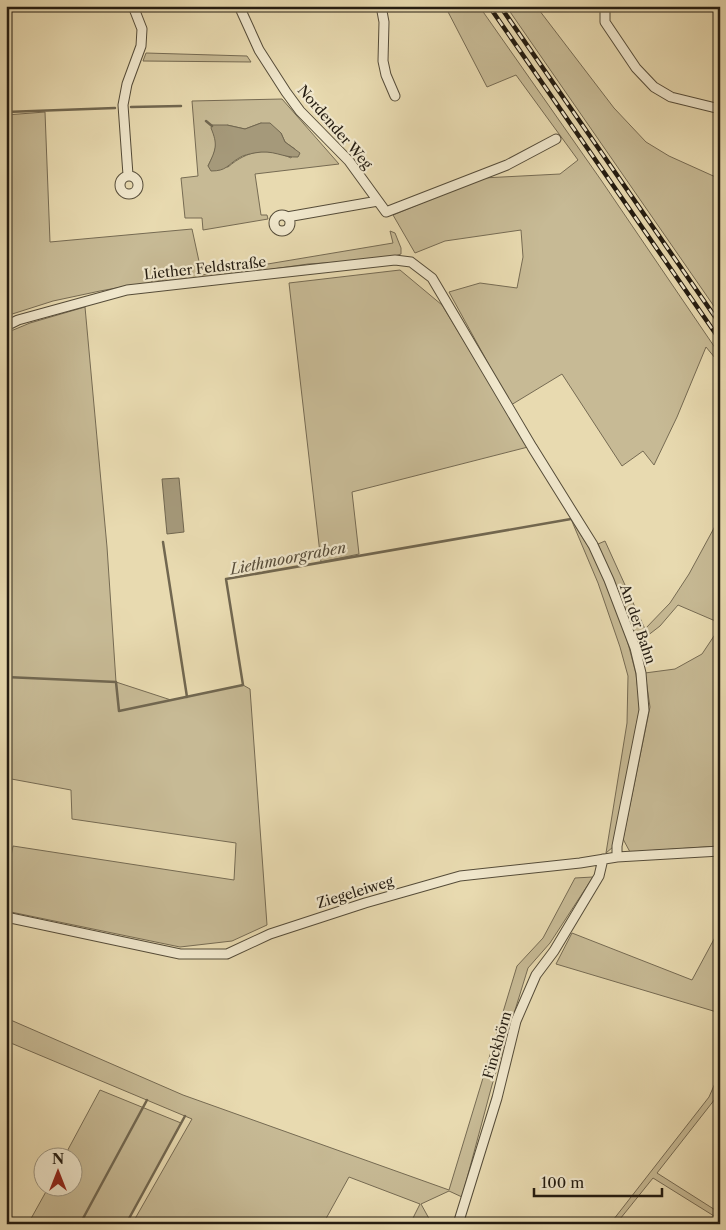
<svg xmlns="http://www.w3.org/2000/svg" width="726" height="1230" viewBox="0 0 726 1230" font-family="'Libre Caslon Text',serif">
<rect width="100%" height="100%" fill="#e8dab0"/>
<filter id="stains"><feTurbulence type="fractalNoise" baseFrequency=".004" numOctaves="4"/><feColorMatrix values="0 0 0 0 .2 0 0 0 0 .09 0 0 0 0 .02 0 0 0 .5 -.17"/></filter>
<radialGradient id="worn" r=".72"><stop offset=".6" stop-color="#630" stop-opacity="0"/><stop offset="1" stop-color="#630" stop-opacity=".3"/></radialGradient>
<path fill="#c7ba95" stroke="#766b53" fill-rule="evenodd" d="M 445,6 L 479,6 L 601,180 L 720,355 L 720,364 L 706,347 L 677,417 L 654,465 L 643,451 L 622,466 L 562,374 L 511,405 L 449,292 L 480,283 L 517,288 L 523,257 L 521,230 L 445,241 L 415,253 L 393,215 L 483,178 L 560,174 L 578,160 L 516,75 L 487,87 Z
M 506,6 L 536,6 L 614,108 L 646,142 L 669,156 L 720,179 L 720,315 Z
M 146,53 L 247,56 L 251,62 L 143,61 Z
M 282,99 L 339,164 L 255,174 L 261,215 L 267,215 L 268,219 L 203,230 L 202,218 L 185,218 L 181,178 L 198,176 L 192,101 ZM 261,123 L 281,133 L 285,142 L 295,149 L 291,158 C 267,147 248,150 228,167 L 208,166 L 214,154 L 217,141 L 227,125 L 245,129 Z
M 45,112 L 50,242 L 192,229 L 202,275 L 393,243 L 390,231 L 395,233 L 401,248 L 401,254 L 385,259 L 308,264 L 202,279 L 163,283 L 163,280 L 152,280 L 152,285 L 127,286 L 100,291 L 53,301 L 6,316 L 6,115 Z
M 400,270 L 442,305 L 528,447 L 352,492 L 359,554 L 321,562 L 289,283 Z
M 85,307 L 107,547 L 116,682 L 171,700 L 243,685 L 250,689 L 267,925 L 232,941 L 180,947 L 6,911 L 6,884 L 13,846 L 234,880 L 236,843 L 72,819 L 71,790 L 6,778 L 6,333 L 30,323 Z
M 720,517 L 720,623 L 678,605 L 660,626 L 638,643 L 598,544 L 605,541 L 645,629 L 670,603 L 689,574 Z
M 571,519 L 609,580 L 629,647 L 636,674 L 640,707 L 613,847 L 606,853 L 627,723 L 628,676 L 620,647 L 598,583 Z
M 720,627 L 720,846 L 630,852 L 623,839 L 650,707 L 645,673 L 675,669 L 702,654 Z
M 593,877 L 550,943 L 528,968 L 492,1085 L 462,1197 L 449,1191 L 421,1204 L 432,1224 L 410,1224 L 420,1204 L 349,1177 L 323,1224 L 132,1224 L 192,1119 L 6,1041 L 6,1018 L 183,1095 L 449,1190 L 517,966 L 543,938 L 575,878 Z
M 720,928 L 720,1013 L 556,964 L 572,933 L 692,980 Z
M 720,1072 L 720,1089 L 715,1099 L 657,1173 L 720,1213 L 720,1222 L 714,1216 L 653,1178 L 616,1224 L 610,1224 L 709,1097 Z
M 100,1090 L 181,1123 L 126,1224 L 28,1224 L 48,1188 L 72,1188 L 72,1158 L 64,1157 Z"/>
<path fill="#a5997a" stroke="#716750" d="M 261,123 L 270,123 L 281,133 L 285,142 L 300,153 L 298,157 C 282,158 274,149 254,153 C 250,154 243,155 239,158 C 227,165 227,171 211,171 L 208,166 C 216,149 218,145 211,128 L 212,125 L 227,125 L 245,129 Z
M 179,478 L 184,532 L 167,534 L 162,479 Z"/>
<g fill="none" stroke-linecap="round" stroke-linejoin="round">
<path stroke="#716750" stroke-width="2.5" d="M 131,107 L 181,106
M 6,112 L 115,108
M 206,121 L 212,126
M 163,542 L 187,697
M 6,677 L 116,682 L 119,711 L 243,685 L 226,579 L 571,519
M 80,1224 L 147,1100
M 126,1224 L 185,1116"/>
<g stroke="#554c39" stroke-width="11">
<path id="minor" d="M 239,6 L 259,50 L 286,92 L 300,111 L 349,161 L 386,212 L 507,165 L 556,139
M 381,6 L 384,22 L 383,61 L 386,75 L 395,96
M 605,6 L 605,22 L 636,68 L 654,87 L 671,97 L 720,109
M 128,175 L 123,105 L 127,84 L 141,46 L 142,29 L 133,6
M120 185a9 9 0 1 1 18 0a9 9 0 1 1-18 0Z
M274 223a8 8 0 1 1 16 0a8 8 0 1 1-16 0Z
M 287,217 L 378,201
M 6,326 L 18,320 L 127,290 L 395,260 L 411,262 L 432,278 L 532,447 L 593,545 L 609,580 L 635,648 L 641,673 L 644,710 L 617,846 L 617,857
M 6,917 L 180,954 L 227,954 L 270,934 L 365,903 L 460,876 L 580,863 L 617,857 L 720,851
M 458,1224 L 497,1098 L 516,1021 L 536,975 L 554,951 L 599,876 L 603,859"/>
</g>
<use href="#minor" stroke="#f0e7cc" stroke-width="9"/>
<g stroke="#241c11" stroke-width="4.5">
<path id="rail" d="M 489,6 L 720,340
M 500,6 L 720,324"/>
</g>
<use href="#rail" stroke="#f0e7cc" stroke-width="2.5" stroke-dasharray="8" stroke-linecap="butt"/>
</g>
<g text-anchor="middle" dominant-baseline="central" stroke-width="4.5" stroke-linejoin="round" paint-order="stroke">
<g font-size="14" fill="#241c11" stroke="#f0e7cc">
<text transform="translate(335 127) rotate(49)">Nordender Weg</text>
<text transform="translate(205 268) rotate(-6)">Liether Feldstraße</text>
<text transform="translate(638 624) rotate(71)">An der Bahn</text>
<text transform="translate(355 892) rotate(-17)">Ziegeleiweg</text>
<text transform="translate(497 1045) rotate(-74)">Finckhörn</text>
</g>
<g font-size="15" font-style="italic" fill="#584e3b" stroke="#f0e7cc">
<text transform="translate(288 558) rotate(-11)">Liethmoorgraben</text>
</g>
</g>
<rect width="726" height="1230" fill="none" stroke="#e8dab0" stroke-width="25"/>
<rect x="8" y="8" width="711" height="1215" fill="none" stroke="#241c11" stroke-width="2.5"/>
<rect x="12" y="12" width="701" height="1205" fill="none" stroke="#241c11"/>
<g transform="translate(58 1172)"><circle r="24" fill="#f0e7cc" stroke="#9e9681"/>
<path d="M0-4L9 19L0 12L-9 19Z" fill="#8f2418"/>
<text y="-8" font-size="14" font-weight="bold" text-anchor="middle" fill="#241c11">N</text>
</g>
<path d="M534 1188v8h128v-8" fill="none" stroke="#241c11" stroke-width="2.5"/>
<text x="541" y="1188" font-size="15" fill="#241c11" stroke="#f0e7cc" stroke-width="4" paint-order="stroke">100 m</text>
<rect width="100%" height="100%" filter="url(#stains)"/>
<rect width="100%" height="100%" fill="url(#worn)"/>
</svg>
